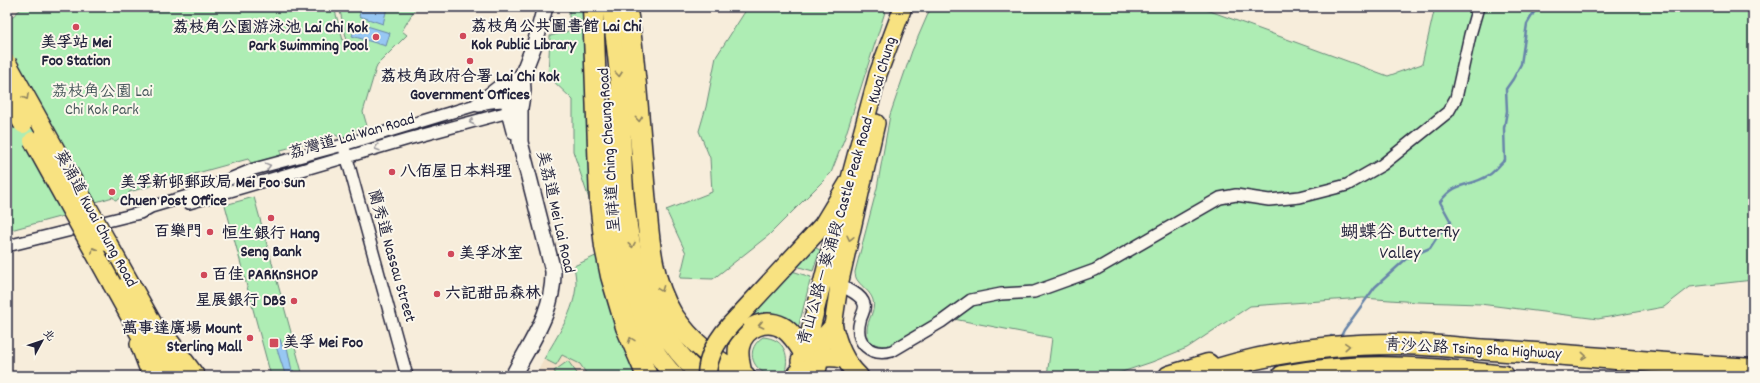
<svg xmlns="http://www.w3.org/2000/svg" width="1760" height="383" viewBox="0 0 1760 383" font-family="Dekko,'LXGW WenKai TC',sans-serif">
<rect width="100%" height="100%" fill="#f7eddb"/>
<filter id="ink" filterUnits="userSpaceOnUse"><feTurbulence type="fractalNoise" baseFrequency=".025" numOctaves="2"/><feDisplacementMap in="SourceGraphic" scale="8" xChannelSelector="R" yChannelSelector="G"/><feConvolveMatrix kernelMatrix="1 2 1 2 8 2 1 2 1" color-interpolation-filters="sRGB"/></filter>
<g filter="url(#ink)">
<path fill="#f2e0c7" d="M 562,355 L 580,364 L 588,376 L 535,376 L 544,359 L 556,364 Z"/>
<path fill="#aeedb4" stroke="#688878" d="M 23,7 L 334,7 L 344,44 L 348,45 L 339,7 L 416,7 L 402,31 L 407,35 L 377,65 L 363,112 L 367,126 L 355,130 L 356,135 L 345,142 L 336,135 L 281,150 L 281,163 L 255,168 L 248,159 L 129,192 L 130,196 L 115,200 L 113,197 L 62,212 L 63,216 L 7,231 L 7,18 L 11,18 Z
M 569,7 L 584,7 L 592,208 L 573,151 L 573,100 L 548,76 L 550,36 L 569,31 Z
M 748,7 L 885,7 L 885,12 L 845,137 L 831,173 L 769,235 L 713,279 L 680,278 L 686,253 L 666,210 L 712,192 L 710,158 L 699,131 L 706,107 L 716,57 Z
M 931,7 L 1199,7 L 1388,76 L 1422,64 L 1435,7 L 1753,7 L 1753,280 L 1690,287 L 1664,307 L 1598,319 L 1480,304 L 1417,302 L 1363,298 L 1250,306 L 1187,348 L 1152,362 L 1110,376 L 1047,376 L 1052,338 L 938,316 C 930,323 917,336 907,341 C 894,347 866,351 867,330 C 867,319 876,312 873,300 C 870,291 863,288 858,281 C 856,279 855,275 855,272 L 877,188 L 890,115 L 912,51 Z
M 254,197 L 303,376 L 271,376 L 225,205 Z
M 810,245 L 820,250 L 813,271 L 792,265 Z
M 602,253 L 663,376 L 588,376 L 580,364 L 562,355 L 556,365 L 544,359 C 557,336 575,311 576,284 C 576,278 575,272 574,266 Z
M 792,271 L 811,277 L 797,333 L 744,321 Z
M 763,337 C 786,339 790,356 784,376 C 779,376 773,377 769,375 C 750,368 746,348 763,337 Z
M 568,361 L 579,376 L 557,376 L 554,371 Z"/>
<path fill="#97c7f3" stroke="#6885a9" d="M 362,7 L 387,8 L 383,24 L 359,16 Z
M 357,23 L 390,33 L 386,46 L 352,36 Z
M 280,339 L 283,348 L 287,347 L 292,371 L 293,370 L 295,376 L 284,376 L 285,374 L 274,340 Z"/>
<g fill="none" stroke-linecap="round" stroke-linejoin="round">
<path stroke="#6885a9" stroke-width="2.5" d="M 1331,336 L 1337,338
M 1340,338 L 1344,330 L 1375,287 L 1407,258 L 1430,248 L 1439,234 L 1451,222 L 1440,202 C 1456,180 1469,188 1489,175 C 1495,171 1500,164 1505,160 L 1504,128 L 1507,111 L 1506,89 L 1513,79 L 1521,64 L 1527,24 L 1537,7
M 1368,353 L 1378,359"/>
<g stroke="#22223b" stroke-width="14">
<path id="minor" d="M 345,151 L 407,376
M 189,203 L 408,139 L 516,110
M 7,246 L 140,213 L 151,207 L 191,195 L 254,169 L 343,145 L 479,104 C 492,102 504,98 516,106
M 834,283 C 843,287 861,293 864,304 C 866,310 861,315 860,321 C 854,343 871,357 892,351 L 941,322 L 971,300 L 1001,294 L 1034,292 L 1095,270 L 1220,198 L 1236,195 L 1269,200 L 1300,197 L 1347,185 L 1382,165 L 1448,112 L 1456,98 L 1470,35 L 1478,7"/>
</g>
<g stroke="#22223b" stroke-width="18">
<path id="secondary" d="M 479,104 L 498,89 L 517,79
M 514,131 L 509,112 L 510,92 L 522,76
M 513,376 C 531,341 554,312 553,271 L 520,142 L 520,108 L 523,90 L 522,76 L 536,40 L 545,7"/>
</g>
<g stroke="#22223b" stroke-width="20">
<path id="primary" d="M 164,333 L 196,376
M 139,344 L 151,376
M 800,361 L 808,340 L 833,240 L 843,216 L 848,197 L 849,182 L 878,74 L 903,7
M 816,376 L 825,335 L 833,326 L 839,285 L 876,123"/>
</g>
<g stroke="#22223b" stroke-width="21">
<path id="trunk" d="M 611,7 C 615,36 619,65 620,94 C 624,195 619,303 701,376
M 607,114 C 609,179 612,243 634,306 C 643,331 655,357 675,376
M 107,242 L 182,376
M 112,284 L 163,376
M 737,318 L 823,225 L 849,182
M 833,326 C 838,345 844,362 859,376
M 797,374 C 813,360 822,354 844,359"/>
</g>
<g stroke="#22223b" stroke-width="23">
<path id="motorway" d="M 593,7 L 600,202 L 605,247 L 611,276 L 626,327 L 647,376
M 626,7 C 632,33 633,59 636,85 C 639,121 642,158 645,194 C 649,235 650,278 672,314 C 691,343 715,361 745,376
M 742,375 C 740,366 737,356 739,347 C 743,326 768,317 785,329 C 793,335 798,343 803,351
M 1169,376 L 1208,364
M 1196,376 C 1261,353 1329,344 1397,344 C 1429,344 1460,348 1491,350 C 1578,355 1666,364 1753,369
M 1282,376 C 1354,362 1431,367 1504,376"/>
</g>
<use href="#minor" stroke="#fbf7ec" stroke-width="11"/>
<use href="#secondary" stroke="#fbf7ec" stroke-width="15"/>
<use href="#primary" stroke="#f8e281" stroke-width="17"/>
<use href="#trunk" stroke="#f8e281" stroke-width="18"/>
<use href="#motorway" stroke="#f8e281" stroke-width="20"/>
<g stroke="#22223b" stroke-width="21" stroke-linecap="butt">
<path id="trunk-bridge" d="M 7,63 L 107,242
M 7,97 L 23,124
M 33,141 L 112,284
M 707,376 C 707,353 722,333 737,318"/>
</g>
<use href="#trunk-bridge" stroke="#f8e281" stroke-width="18"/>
</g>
<defs><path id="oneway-chevron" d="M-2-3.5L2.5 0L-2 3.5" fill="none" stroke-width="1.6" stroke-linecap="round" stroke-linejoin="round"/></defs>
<g stroke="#8d825e">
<use href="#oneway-chevron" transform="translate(619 74) rotate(85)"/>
<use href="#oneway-chevron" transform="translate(26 97) rotate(61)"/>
<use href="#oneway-chevron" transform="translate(639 119) rotate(85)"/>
<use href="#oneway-chevron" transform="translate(850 238) rotate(103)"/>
<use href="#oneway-chevron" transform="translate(632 245) rotate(79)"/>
<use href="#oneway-chevron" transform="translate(94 250) rotate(-119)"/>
<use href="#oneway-chevron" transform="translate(661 289) rotate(69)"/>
<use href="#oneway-chevron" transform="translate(761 325) rotate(167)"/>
<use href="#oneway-chevron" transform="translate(631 340) rotate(-110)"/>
<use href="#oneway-chevron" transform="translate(1347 346) rotate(-4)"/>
<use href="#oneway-chevron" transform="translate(1584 356) rotate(5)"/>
</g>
<g stroke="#99979c">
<use href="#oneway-chevron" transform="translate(472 122) rotate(166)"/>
<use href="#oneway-chevron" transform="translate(377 148) rotate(163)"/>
<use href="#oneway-chevron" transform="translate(268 166) rotate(-15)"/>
</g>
</g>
<g fill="#d1495b" stroke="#fbf7ec" stroke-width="1.5">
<circle cx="76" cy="27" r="4"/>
<circle cx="463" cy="36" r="4"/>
<circle cx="376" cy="37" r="4"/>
<circle cx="470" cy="61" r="4"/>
<circle cx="392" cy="172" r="4"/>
<circle cx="112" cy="192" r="4"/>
<circle cx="271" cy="218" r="4"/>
<circle cx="210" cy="232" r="4"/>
<circle cx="451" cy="254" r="4"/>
<circle cx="204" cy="275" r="4"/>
<circle cx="437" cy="294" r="4"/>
<circle cx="294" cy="301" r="4"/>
<circle cx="250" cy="338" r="4"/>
<rect x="269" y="338" width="10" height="10" rx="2"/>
</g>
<g text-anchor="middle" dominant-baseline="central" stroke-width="4" stroke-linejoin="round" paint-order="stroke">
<g font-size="16" font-weight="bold" fill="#22223b" stroke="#fbf7ec" text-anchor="start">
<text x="471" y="27">荔枝角公共圖書館 Lai Chi<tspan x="471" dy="18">Kok Public Library</tspan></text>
<text x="368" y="28" text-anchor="end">荔枝角公園游泳池 Lai Chi Kok<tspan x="368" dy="18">Park Swimming Pool</tspan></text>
<text x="76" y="43" text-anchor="middle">美孚站 Mei<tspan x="76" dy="18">Foo Station</tspan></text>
<text x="470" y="77" text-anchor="middle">荔枝角政府合署 Lai Chi Kok<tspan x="470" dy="18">Government Offices</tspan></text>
<text x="400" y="172">八佰屋日本料理</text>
<text x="120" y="183">美孚新邨郵政局 Mei Foo Sun<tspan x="120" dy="18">Chuen Post Office</tspan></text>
<text x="202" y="232" text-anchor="end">百樂門</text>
<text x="271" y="234" text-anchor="middle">恒生銀行 Hang<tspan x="271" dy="18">Seng Bank</tspan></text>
<text x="459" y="254">美孚冰室</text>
<text x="212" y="275">百佳 PARKnSHOP</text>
<text x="445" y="294">六記甜品森林</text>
<text x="286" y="301" text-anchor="end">星展銀行 DBS</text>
<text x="242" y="329" text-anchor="end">萬事達廣場 Mount<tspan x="242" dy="18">Sterling Mall</tspan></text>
<text x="283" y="343">美孚 Mei Foo</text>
</g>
<g font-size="16" fill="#455559" stroke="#fbf7ec">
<text x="102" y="92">荔枝角公園 Lai<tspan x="102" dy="18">Chi Kok Park</tspan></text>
</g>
<g font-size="16" fill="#22223b" stroke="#fbf7ec">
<text transform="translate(352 137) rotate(-16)">荔灣道 Lai Wan Road</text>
<text transform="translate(610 150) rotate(-94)">呈祥道 Ching Cheung Road</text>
<text transform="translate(848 191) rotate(-74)">青山公路－葵涌段 Castle Peak Road – Kwai Chung</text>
<text transform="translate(555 212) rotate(77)">美荔道 Mei Lai Road</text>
<text transform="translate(95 219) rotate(61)">葵涌道 Kwai Chung Road</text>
<text transform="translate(391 256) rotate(74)">蘭秀道 Nassau Street</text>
<text transform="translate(1473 350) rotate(3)">青沙公路 Tsing Sha Highway</text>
</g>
<g font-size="18" fill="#22223b" stroke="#fbf7ec">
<text x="1400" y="233">蝴蝶谷 Butterfly<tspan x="1400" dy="21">Valley</tspan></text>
</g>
</g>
<rect width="1760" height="383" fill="none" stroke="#fbf7ec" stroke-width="24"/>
<rect x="12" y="12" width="1736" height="359" fill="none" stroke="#22223b" stroke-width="1.5" filter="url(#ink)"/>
<g transform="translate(42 341) rotate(50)" stroke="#fbf7ec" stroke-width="3" paint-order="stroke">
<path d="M0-3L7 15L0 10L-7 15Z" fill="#22223b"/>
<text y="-6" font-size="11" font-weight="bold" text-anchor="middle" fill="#22223b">北</text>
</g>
</svg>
